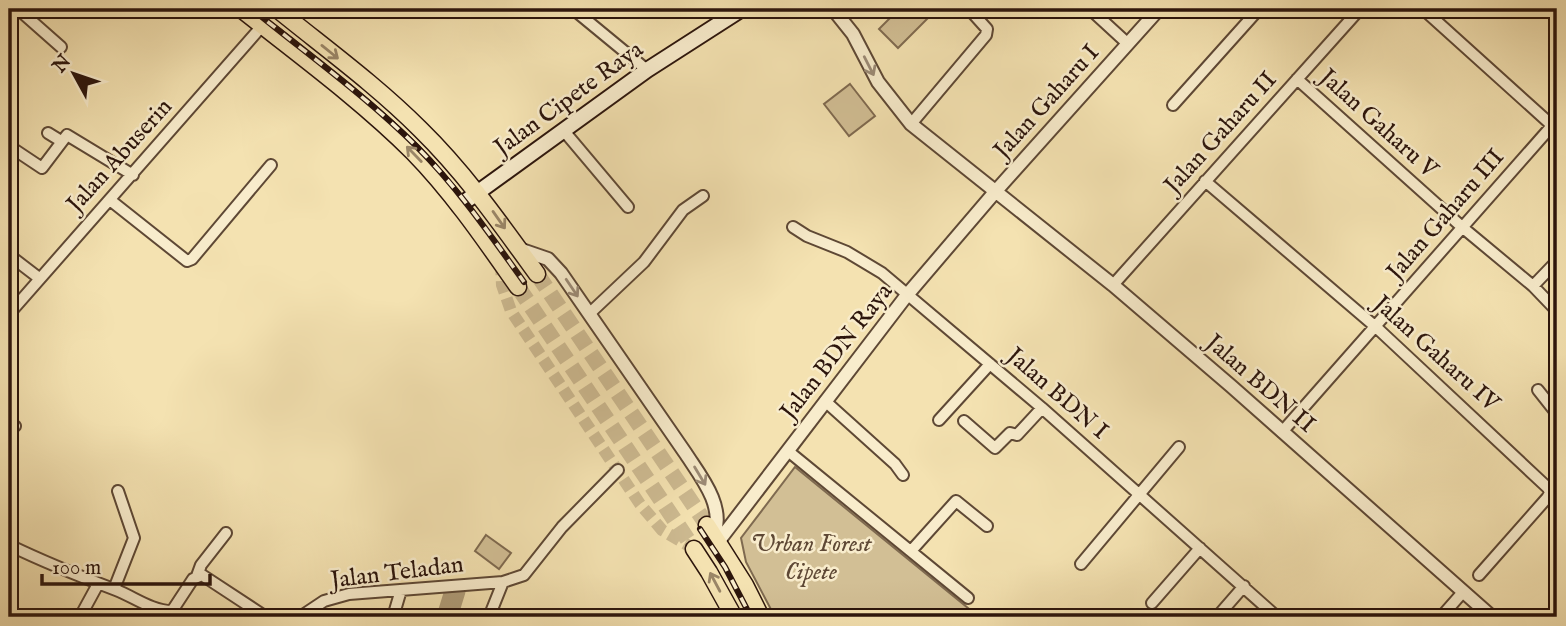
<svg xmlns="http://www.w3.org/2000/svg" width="1566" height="626" viewBox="0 0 1566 626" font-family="'IM FELL English',serif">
<rect width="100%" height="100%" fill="#f4e2b1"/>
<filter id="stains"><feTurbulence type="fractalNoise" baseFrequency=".00286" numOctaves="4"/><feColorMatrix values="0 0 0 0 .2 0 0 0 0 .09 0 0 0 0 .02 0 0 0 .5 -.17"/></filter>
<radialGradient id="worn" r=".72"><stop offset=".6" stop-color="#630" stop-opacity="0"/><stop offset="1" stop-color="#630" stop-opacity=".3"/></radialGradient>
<path fill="#d2bf95" stroke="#7f6a50" stroke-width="2" d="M 899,9 L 921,9 L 929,17 L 898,48 L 879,29 Z
M 850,84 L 875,116 L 849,136 L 824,104 Z
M 795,467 L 979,617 L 775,617 L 746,562 L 741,538 Z
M 486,535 L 511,553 L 499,569 L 475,551 Z"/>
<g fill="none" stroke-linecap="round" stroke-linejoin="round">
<path stroke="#b09c79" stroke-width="21" d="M 447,617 L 455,591"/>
<path stroke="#ccb990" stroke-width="12" stroke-dasharray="12 6" stroke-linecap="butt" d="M 501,263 L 502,285 L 511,311 L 640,504 L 662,530 L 694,549"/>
<path stroke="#ccb990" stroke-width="16" stroke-dasharray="16 8" stroke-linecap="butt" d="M 537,274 L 707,525
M 518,287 L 694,549"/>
<g stroke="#5e4835" stroke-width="14">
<path id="minor" d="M 18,9 L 61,47
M 573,9 L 647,70
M 1090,9 L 1127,43
M 1423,9 L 1556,129
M 1297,79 L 1462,227 L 1533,286 L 1557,311
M 1173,105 L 1259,9
M 911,124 L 986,35 L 987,29 L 969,9
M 564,131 L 628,207
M 48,133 L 61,141
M 9,146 L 42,168 L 67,135 L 133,175
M 1205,181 L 1377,328 L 1548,488 L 1550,493 L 1547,498 L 1479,575
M 110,200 L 187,261 L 192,259 L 271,165
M 793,227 L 807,236 L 847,252 L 882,273 L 1042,408 L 1277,617
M 9,255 L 39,278
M 1113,285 L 1360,9
M 1533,286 L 1557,261
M 9,314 L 262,26
M 589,314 L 644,262 L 683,210 L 703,196
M 1538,390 L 1557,414
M 825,401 L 895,464 L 903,475
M 939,420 L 990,364
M 964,421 L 995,448 L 1010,433 L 1017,435 L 1042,408
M 9,423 L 15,426
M 1282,432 L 1557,120
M 788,451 L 968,598
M 9,545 C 44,562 79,576 116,590 C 134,597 152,611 172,611
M 911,551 L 956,501 L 987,526
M 1081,564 L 1179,447
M 197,576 L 201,565 L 226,533
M 114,589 L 134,538 L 118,491
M 1152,603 L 1200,548
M 172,611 L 193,579 L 202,575 L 266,617
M 80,617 L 98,584
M 300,617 L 324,601 L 349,594 L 503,582 L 524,575 L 562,527 L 618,470
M 393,617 L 401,590
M 489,617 L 503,582
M 1217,617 L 1244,586
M 1441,617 L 1463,592"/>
</g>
<g stroke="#5e4835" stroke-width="16">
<path id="tertiary" d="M 833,9 L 853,34 L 878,82 L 911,124 L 1113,285 L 1231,386 L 1492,617
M 519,249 L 548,259 L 561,273 L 686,454 C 701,477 725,506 714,535
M 718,542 L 907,295 L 995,192 L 1159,9"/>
</g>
<g stroke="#2c150c" stroke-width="18">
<path id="secondary" d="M 459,206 L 647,70 L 742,9"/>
</g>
<g stroke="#2c150c" stroke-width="19">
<path id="primary" d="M 241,9 C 298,54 362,101 413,152 C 453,193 485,240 518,287
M 277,9 C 325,48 376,85 420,129 C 465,173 500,223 537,274
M 707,525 L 745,585 L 761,617
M 694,549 L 709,572 L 734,617"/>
</g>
<use href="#minor" stroke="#f8eccc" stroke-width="10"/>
<use href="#tertiary" stroke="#f8eccc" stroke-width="12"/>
<use href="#secondary" stroke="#f8eccc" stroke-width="14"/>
<use href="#primary" stroke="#f4e2b1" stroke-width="16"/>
<g stroke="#2c150c" stroke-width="6">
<path id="rail" d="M 252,9 C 307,54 366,96 417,147 C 458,188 491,236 524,282
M 700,529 L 725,567 L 751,617"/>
</g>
<use href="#rail" stroke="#f8eccc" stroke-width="3.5" stroke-dasharray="10" stroke-linecap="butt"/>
</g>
<defs><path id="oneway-shaft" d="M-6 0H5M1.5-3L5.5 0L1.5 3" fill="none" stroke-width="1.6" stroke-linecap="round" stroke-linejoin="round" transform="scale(1.75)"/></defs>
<g stroke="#9a8667">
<use href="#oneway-shaft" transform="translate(330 52) rotate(39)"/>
<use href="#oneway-shaft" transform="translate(414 154) rotate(-134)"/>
<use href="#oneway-shaft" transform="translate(499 220) rotate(55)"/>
<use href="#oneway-shaft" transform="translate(715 582) rotate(-118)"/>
</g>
<g stroke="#9c8b76">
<use href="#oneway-shaft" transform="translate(869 66) rotate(63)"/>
<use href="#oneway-shaft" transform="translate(572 288) rotate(56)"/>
<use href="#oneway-shaft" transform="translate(700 476) rotate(59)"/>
</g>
<g text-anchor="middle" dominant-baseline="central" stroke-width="5" stroke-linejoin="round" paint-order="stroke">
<g font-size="24" fill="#2c150c" stroke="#f8eccc">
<text transform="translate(569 99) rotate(-36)">Jalan Cipete Raya</text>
<text transform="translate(1047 102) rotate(-48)">Jalan Gaharu I</text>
<text transform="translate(1378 124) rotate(42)">Jalan Gaharu V</text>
<text transform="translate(1221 133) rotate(-48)">Jalan Gaharu II</text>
<text transform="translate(120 156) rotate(-48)">Jalan Abuserin</text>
<text transform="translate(1446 215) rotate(-49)">Jalan Gaharu III</text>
<text transform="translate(837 352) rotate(-52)">Jalan BDN Raya</text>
<text transform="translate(1436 354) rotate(42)">Jalan Gaharu IV</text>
<text transform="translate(1260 384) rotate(41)">Jalan BDN II</text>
<text transform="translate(1057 394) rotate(41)">Jalan BDN I</text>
<text transform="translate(397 573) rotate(-7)">Jalan Teladan</text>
</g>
<g font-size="24" font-style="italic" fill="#5e4835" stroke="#f8eccc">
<text x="811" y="544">Urban Forest<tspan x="811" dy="28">Cipete</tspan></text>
</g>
</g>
<rect width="1566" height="626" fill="none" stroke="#f4e2b1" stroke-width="35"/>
<rect x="10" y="10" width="1545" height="605" fill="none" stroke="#2c150c" stroke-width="3.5"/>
<rect x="18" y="18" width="1531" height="591" fill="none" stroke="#2c150c" stroke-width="2"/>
<g transform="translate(74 74) rotate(310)" stroke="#f8eccc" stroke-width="5" paint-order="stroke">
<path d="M0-5L12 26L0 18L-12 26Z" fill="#2c150c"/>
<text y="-10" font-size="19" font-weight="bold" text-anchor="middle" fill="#2c150c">N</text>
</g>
<path d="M42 574v10h168v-10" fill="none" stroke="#2c150c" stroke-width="3.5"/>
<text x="52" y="574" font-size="21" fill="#2c150c" stroke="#f8eccc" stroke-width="5" paint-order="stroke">100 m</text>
<rect width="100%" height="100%" filter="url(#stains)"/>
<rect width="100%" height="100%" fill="url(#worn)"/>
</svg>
